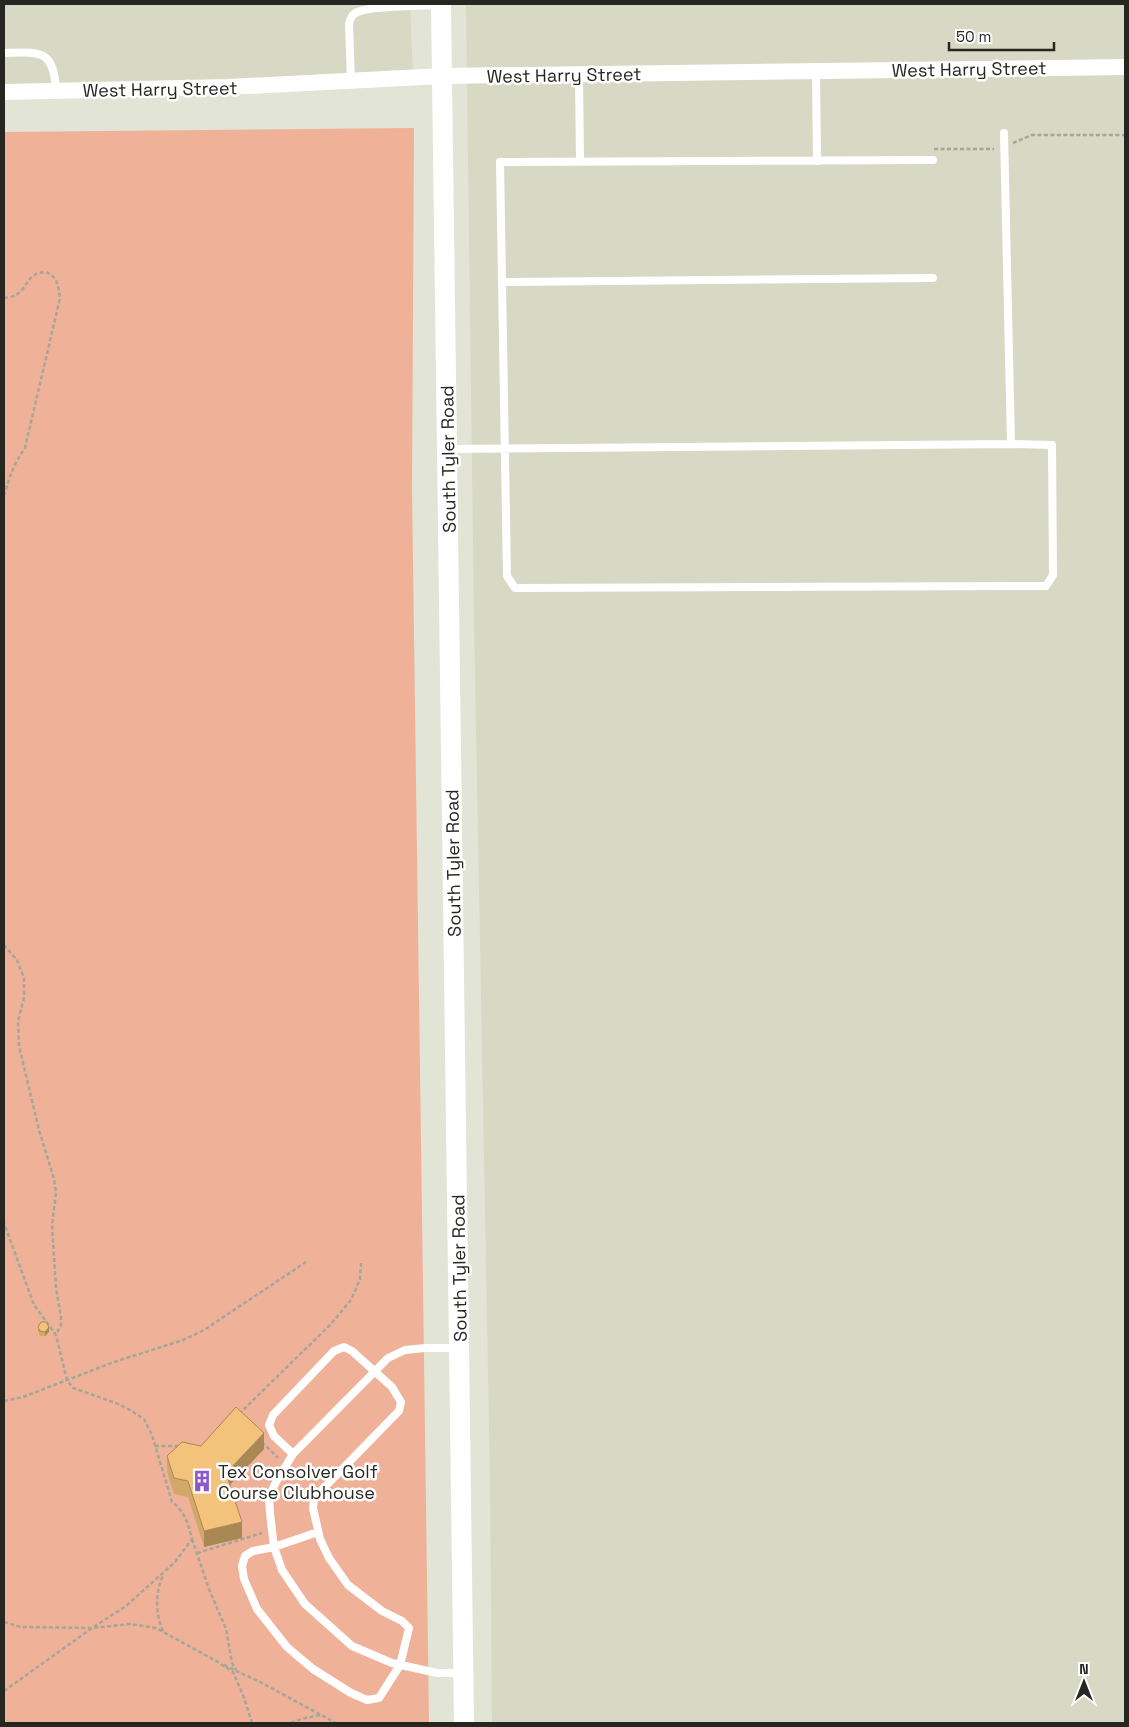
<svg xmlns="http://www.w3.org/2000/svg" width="1129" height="1727" viewBox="0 0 1129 1727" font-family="'Space Grotesk',sans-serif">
<rect width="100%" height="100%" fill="#e2e4d5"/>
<path fill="#d7d9c4" d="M 4,4 L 410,4 L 413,78 L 4,91 Z
M 466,4 L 1125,4 L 1125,1723 L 492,1723 L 490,1479 L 474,620 Z"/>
<path fill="#efb198" d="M 414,128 L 412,490 L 429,1723 L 4,1723 L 4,132 Z"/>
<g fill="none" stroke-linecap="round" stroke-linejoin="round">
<path stroke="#a5a69b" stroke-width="2.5" stroke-dasharray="4 2.5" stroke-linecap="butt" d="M 1013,143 L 1032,135 L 1125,135
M 934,149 L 994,149
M 4,298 C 8,297 13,297 16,295 C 29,287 26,273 46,272 C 58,277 58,286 60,298 L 25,448 C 14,463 9,478 4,496
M 4,945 L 17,960 L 24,978 L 24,998 L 18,1021 L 19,1046 L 39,1130 L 54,1179 L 56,1193 L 52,1225 L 56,1288 L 61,1317 L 61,1325 L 56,1335 L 34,1305 L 4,1223
M 4,1401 L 23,1397 L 114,1362 L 183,1340 L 204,1330 L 306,1262
M 239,1414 L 330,1325 L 351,1300 L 360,1279 L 361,1263
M 262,1442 L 278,1458
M 155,1446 L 180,1446
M 192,1539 L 209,1589 L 226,1629 L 232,1663 L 236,1670
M 197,1553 L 262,1533
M 4,1622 L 21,1627 L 92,1628 L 126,1606 L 146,1588 L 175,1562 L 192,1539 C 188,1523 185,1512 172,1502 L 152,1435 L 144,1419 L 130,1410 L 116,1403 L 73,1388 L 67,1380 L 56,1335
M 163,1631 C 155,1614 155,1590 164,1574
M 224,1665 L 260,1682 L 336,1723
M 4,1691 L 92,1628 L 130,1624 L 156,1628 L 218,1662 L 233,1672 L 243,1695 L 252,1723
M 291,1723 L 301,1719 L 320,1715"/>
<path stroke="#fff" stroke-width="8" d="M 4,53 C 40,52 54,49 56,91
M 816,72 L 817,161
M 579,75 L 580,162
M 351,81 L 349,24 C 350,20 351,16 354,14 C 365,5 423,6 440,5
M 933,160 L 500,162 L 502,282 L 933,278
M 502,282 L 507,576 L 515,588 L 1046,586 L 1053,575 L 1052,445 L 1011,444
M 447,449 L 1011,444 L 1004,133
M 293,1454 L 388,1358 L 405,1350 L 425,1348 L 458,1348
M 318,1532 L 274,1547 L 253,1551 L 245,1556 L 242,1566 L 244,1579 L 257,1609 L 287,1647 L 313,1669 L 351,1693 L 367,1700 L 379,1698 L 400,1665 L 409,1628 L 402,1621 L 382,1611 L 348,1585 L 329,1558 L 320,1539 L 313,1508 L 314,1498 L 393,1417 L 399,1411 L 401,1402 L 392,1387 L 352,1351 L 344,1347 L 334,1351 L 273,1415 L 269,1425 L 274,1436 L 293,1454 L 276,1482 L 269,1497 L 270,1513 L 274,1547 L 282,1570 L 305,1604 L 352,1646 L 392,1663 L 437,1673 L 463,1673"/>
<path stroke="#fff" stroke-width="16" d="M 4,92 L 228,87 L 442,76 L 1125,67"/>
<path stroke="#fff" stroke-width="20" d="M 441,4 L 464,1723"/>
</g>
<path fill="#d1a86a" d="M 38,1327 L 49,1332 L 45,1336 L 40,1336 L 38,1331 Z
M 264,1449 L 230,1485 L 242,1538 L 204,1547 L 188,1497 L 174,1494 L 167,1472 L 167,1456 Z"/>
<path fill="#aa8856" d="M 49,1327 L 49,1332 L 45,1336 L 45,1332 Z
M 264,1433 L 264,1449 L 226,1489 L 226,1473 Z
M 242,1522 L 242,1538 L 204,1547 L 204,1531 Z"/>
<path fill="#f3c37b" stroke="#aa8856" d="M 41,1322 L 46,1322 L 49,1327 L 45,1332 L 40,1331 L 38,1327 Z
M 236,1407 L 264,1433 L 226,1473 L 242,1522 L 204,1531 L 188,1481 L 174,1478 L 167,1456 L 182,1442 L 201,1446 Z"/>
<defs>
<g id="building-bare" transform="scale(1.725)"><path d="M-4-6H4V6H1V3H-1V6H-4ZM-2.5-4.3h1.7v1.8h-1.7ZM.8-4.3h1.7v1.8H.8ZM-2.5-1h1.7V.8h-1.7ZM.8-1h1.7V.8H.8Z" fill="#8f57cf" stroke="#fff" stroke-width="2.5" paint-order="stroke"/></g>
</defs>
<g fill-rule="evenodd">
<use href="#building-bare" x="202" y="1481"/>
</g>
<g text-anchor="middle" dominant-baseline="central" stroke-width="5" stroke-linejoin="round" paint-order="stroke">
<g font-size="18" fill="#272722" stroke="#fff">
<text transform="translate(969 69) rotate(-1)">West Harry Street</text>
<text transform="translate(564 75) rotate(-1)">West Harry Street</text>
<text transform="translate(160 89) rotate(-1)">West Harry Street</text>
<text transform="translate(448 459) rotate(-91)">South Tyler Road</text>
<text transform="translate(453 863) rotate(-91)">South Tyler Road</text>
<text transform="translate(459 1268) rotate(-91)">South Tyler Road</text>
</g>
<g font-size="18" fill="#272722" stroke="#fff" text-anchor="start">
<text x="218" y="1471">Tex Consolver Golf<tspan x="218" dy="21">Course Clubhouse</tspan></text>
</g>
</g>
<rect width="1129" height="1727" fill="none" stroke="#272722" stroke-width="10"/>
<g transform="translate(1084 1682)" stroke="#ffffff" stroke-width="4" paint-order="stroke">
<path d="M0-4L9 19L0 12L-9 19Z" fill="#272722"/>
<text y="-8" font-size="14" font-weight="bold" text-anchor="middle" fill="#272722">N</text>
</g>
<path d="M949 42v8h105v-8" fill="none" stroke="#272722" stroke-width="2.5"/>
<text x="956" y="42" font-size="15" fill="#272722" stroke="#ffffff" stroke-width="4" paint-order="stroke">50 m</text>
</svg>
